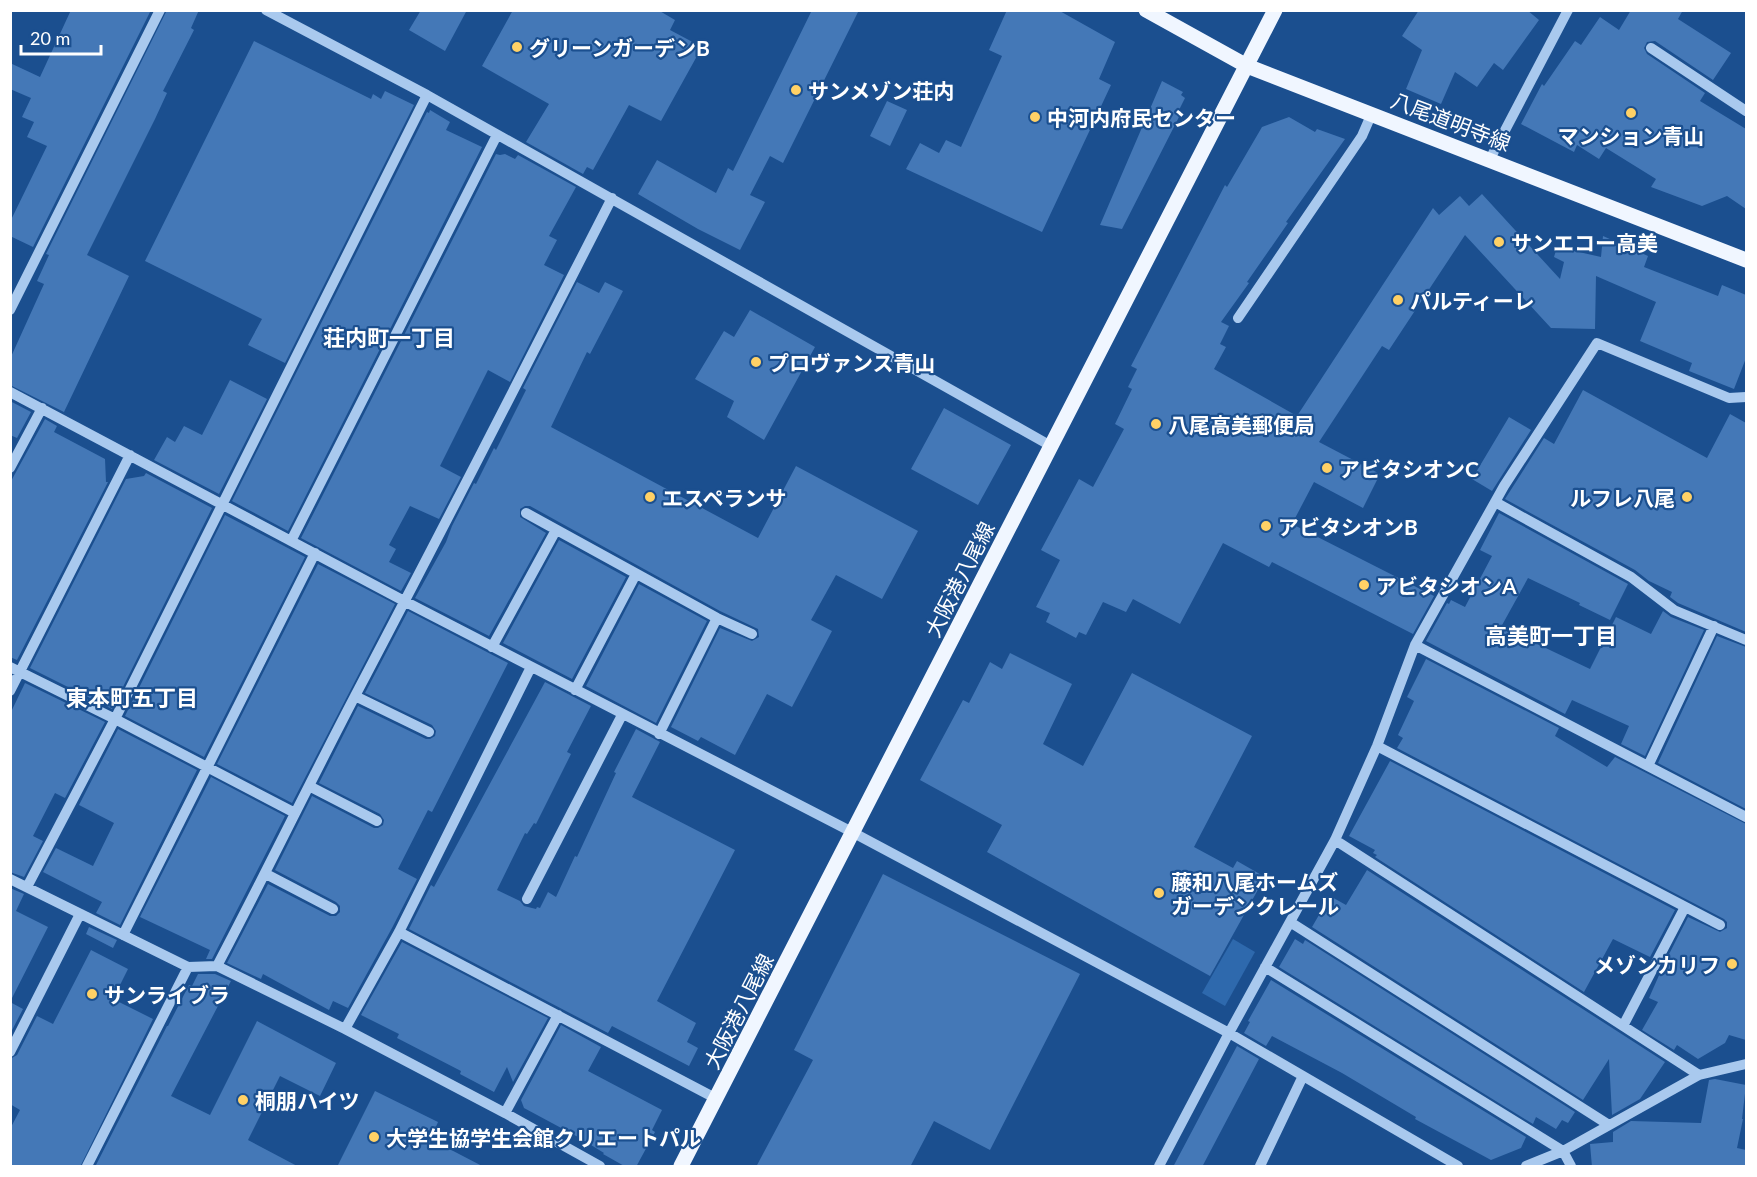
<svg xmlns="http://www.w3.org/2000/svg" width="1757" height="1177" viewBox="0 0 1757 1177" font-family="Lato,'Noto Sans JP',sans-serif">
<rect width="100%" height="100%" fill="#1b4f8f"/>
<path fill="#2e69ad" d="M 1233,939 L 1255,952 L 1225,1006 L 1202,993 Z"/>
<path fill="#4478b7" d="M 71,10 L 151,10 L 33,247 L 10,236 L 10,222 L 47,146 L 27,137 L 34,122 L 22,117 L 31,98 L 10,89 L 10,63 L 40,77 Z
M 167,10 L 199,10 L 191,28 L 194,30 L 163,91 L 167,93 L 155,119 L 87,255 L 129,276 L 64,412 L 10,385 L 10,359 L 44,284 L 37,281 L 49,255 L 46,254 Z
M 421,10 L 467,10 L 445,51 L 409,30 Z
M 513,10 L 658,10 L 675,20 L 670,30 L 702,47 L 661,121 L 629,105 L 593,170 L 587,167 L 583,174 L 526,142 L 549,104 L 482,66 Z
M 812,10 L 859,10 L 783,163 L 770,156 L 750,195 L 765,202 L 740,250 L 698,229 L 638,194 L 657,160 L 716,193 L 728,168 L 733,171 Z
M 1007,10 L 1058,10 L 1115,42 L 1099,79 L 1111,85 L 1042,232 L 906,169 L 920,143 L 939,153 L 946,140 L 961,147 L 1002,56 L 989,50 Z
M 1419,10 L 1527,10 L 1539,20 L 1503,70 L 1494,63 L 1477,87 L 1455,72 L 1441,104 L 1406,89 L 1422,50 L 1402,36 Z
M 1631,10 L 1683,10 L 1678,19 L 1731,53 L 1713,80 L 1655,41 L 1647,42 L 1644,48 L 1647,54 L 1705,93 L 1700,101 L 1746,129 L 1746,209 L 1727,196 L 1702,206 L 1651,187 L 1656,179 L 1606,148 L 1599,159 L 1577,145 L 1574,152 L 1521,124 L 1542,84 L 1544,86 L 1575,41 L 1581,45 L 1600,17 L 1619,30 Z
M 254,41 L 371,99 L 373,94 L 381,99 L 385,91 L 414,105 L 285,363 L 248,345 L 262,319 L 145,261 Z
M 1162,81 L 1183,92 L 1181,95 L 1185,98 L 1177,114 L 1180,115 L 1122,229 L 1100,225 Z
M 887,101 L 907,110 L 890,146 L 870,136 Z
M 430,110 L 450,122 L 446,130 L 482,147 L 288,531 L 232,501 L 427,112 L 429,113 Z
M 1289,117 L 1315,132 L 1317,129 L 1345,139 L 1286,222 L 1288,223 L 1247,282 L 1249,283 L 1221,322 L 1229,326 L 1220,344 L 1226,347 L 1214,369 L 1297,416 L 1433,208 L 1439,215 L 1460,196 L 1469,206 L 1482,194 L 1560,279 L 1564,262 L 1554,257 L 1557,247 L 1601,257 L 1603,236 L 1648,256 L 1644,267 L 1718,296 L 1722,285 L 1746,295 L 1746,358 L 1734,389 L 1689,371 L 1692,363 L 1640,341 L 1656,302 L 1596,276 L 1595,329 L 1551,328 L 1465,235 L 1389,350 L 1382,346 L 1319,442 L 1380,474 L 1363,508 L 1314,482 L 1292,524 L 1434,596 L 1413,634 L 1272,562 L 1269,567 L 1223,543 L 1180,624 L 1133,599 L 1126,612 L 1103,602 L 1086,635 L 1079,632 L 1076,638 L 1046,622 L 1050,613 L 1036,607 L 1060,560 L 1041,550 L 1079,479 L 1093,487 L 1124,429 L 1115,424 L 1132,389 L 1128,387 L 1137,369 L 1131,366 L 1225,185 L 1227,187 L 1262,127 Z
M 496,154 L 500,155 L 505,154 L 515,159 L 518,155 L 576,187 L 549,236 L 557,240 L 544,265 L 564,275 L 510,382 L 488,370 L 440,466 L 461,477 L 439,519 L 410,506 L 389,545 L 396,549 L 389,562 L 411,573 L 401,591 L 301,538 Z
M 577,282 L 599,293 L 605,282 L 623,291 L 590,354 L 587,352 L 551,427 L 758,538 L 796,466 L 918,531 L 882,599 L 836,575 L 811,620 L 832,631 L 792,707 L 767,694 L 735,755 L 701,737 L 698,741 L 671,727 L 720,628 L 752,641 L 759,637 L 758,629 L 720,611 L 530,506 L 525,506 L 520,509 L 520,517 L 546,533 L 489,636 L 415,598 L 446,542 L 452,526 L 474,483 L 476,484 L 494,448 L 496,450 L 526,390 L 523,388 Z
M 750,310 L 815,347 L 764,440 L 727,417 L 734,401 L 695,379 L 724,331 L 734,337 Z
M 230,380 L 267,399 L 219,494 L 154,460 L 167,437 L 175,442 L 184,426 L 202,435 Z
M 1583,390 L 1707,458 L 1730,414 L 1746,423 L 1746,632 L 1678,603 L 1670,597 L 1672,592 L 1649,581 L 1635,570 L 1505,499 L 1544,438 L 1554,444 Z
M 10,401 L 31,412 L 17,438 L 10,435 Z
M 944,408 L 1011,445 L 978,505 L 911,469 Z
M 1509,417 L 1531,430 L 1492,491 L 1472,479 Z
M 45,419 L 57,426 L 54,432 L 105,459 L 106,482 L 108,482 L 17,660 L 10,657 L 10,483 Z
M 146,473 L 212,508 L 112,709 L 30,668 L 126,479 L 144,476 Z
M 1499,513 L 1628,584 L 1610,620 L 1579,605 L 1580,603 L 1528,578 L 1501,627 L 1590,669 L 1616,617 L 1651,634 L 1663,611 L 1671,617 L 1704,630 L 1645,756 L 1621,744 L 1629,726 L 1572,700 L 1565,714 L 1426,641 L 1447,603 L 1449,604 L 1451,600 L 1465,607 L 1492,556 L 1480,550 Z
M 225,515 L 305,557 L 204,757 L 125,716 Z
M 559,540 L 626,577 L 572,679 L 503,643 Z
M 318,564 L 395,604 L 292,803 L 217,764 Z
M 639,584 L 707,621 L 656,723 L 586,686 Z
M 408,611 L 508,663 L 432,812 L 428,810 L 398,869 L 417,879 L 392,928 L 348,1008 L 333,1001 L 329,1010 L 263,974 L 261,979 L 227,963 L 268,884 L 330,916 L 336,916 L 340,912 L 340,906 L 336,902 L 275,870 L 312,796 L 374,828 L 378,828 L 383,825 L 384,820 L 380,814 L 319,783 L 358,706 L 426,739 L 430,739 L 435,736 L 436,731 L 432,725 L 365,693 Z
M 1717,636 L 1746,647 L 1746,809 L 1658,763 Z
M 1010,653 L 1072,684 L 1043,744 L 1083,766 L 1132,673 L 1252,736 L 1194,847 L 1233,868 L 1237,861 L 1265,877 L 1210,976 L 987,852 L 1002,825 L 920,780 L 963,700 L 969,703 L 990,662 L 1002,669 Z
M 1426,659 L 1559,728 L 1555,736 L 1607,767 L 1615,757 L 1746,824 L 1746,1040 L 1729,1035 L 1725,1043 L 1698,1059 L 1677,1045 L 1674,1050 L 1642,1030 L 1658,1002 L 1649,998 L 1664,964 L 1688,917 L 1720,932 L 1727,928 L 1727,922 L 1724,919 L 1397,748 L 1403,738 L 1398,735 L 1414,701 L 1407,697 Z
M 545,682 L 591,706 L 567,752 L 571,754 L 536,824 L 534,823 L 527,834 L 525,833 L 497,890 L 520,901 L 524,906 L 536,909 L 537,907 L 540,908 L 548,892 L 556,897 L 575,856 L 577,857 L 616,773 L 614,772 L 636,729 L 660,742 L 632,797 L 735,850 L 657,1001 L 696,1023 L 687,1042 L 698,1048 L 689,1066 L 612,1026 L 608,1033 L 409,929 L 431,885 L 434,887 Z
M 25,683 L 105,722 L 65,798 L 55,793 L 33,836 L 43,841 L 24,877 L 10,872 L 10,714 Z
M 118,729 L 197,770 L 120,925 L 96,913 L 102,902 L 43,872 L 56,848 L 93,866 L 114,823 L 79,805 Z
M 1390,761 L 1675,910 L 1650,957 L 1613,939 L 1584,992 L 1375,857 L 1377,855 L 1373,853 L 1375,850 L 1349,836 Z
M 211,777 L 285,816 L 212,959 L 206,959 L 210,950 L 140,917 Z
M 1367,870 L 1665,1062 L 1640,1099 L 1612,1115 L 1609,1059 L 1583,1100 L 1312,927 L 1330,896 L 1346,905 Z
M 883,874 L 1080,974 L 990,1150 L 934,1121 L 910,1167 L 756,1167 L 813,1060 L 794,1050 Z
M 10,888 L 24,894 L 16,911 L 48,927 L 10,1002 Z
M 89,927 L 117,940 L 113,948 L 86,934 Z
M 1295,939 L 1303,944 L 1305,940 L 1575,1112 L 1568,1123 L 1562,1120 L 1556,1129 L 1536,1117 L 1533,1124 L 1279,967 Z
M 402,942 L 548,1018 L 513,1082 L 507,1067 L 494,1092 L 460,1074 L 461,1071 L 397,1038 L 399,1034 L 361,1015 Z
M 91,950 L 128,969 L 113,999 L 153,1019 L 80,1167 L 10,1167 L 10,1129 L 20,1110 L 10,1104 L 10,1059 L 17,1055 L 37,1016 L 53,1024 Z
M 198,974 L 215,974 L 231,981 L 171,1096 L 210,1115 L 257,1021 L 336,1063 L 320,1096 L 280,1076 L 248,1140 L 299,1167 L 95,1167 L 167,1026 L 168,1026 L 189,985 L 192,986 Z
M 1271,980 L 1526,1137 L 1521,1148 L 1491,1160 L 1415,1119 L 1416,1117 L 1342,1073 L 1272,1036 L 1266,1046 L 1244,1033 L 1250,1022 L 1248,1021 Z
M 10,1002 L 23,1009 L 10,1034 Z
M 561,1025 L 601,1047 L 588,1071 L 662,1110 L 652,1130 L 655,1132 L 636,1167 L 626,1167 L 603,1154 L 604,1153 L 578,1137 L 524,1108 L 521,1100 Z
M 1237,1046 L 1259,1059 L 1202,1167 L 1173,1167 Z
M 1715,1079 L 1746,1085 L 1742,1119 L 1743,1119 L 1737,1148 L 1746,1150 L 1746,1167 L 1592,1167 L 1590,1144 L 1613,1142 L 1613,1132 L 1631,1121 L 1701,1123 L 1709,1080 Z
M 375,1091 L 438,1122 L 435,1129 L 439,1131 L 434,1141 L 484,1167 L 337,1167 Z"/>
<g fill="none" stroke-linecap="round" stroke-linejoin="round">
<path stroke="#a9c9ee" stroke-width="10" d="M 266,10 L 427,95 L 1051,446
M 1651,48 L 1746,111
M 1490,159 L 1568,10
M 10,310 L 160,10
M 1238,318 L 1362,136 L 1372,113
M 10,392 L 406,602 L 852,832 L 1229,1033 L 1458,1166
M 10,468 L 42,408
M 1495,502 L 1631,577 L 1674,610 L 1746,640
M 526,513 L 717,618 L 752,634
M 291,541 L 497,135
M 1415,645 L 1746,817
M 492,647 L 556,530
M 10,667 L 115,719 L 295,813
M 575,690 L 636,574
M 10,691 L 130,455
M 355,696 L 429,732
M 659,734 L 717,618
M 1377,746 L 1720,925
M 1648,766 L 1714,626
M 309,786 L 377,821
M 1335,840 L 1699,1075
M 266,874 L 333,909
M 10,879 L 188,967 L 217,966 L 345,1029 L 505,1113 L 600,1166
M 27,887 L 115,719 L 427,95
M 527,899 L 622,715
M 1290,922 L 1609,1125
M 399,932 L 717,1099
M 123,935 L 315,553
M 217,966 C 264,877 308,786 355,696 C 442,531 527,364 612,198
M 1265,967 L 1563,1151 L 1571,1166
M 1623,1026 L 1685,907
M 345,1029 L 399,932 L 531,667
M 10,1052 L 80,914
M 505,1113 L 558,1015
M 87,1166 L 188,967
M 1159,1166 L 1229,1033 L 1335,840 L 1377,746 L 1415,645 L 1504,486 L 1597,343 L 1729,398 L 1746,397
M 1260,1166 L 1303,1076
M 1526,1166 L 1563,1151 L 1699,1075 L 1746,1064"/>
<path stroke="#f0f6ff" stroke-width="15" d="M 1146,10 L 1247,66 L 1746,260
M 681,1166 L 1275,10"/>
</g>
<g fill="#ffd166" stroke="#1b4f8f" stroke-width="2">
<circle cx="517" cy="47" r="6"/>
<circle cx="796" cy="90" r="6"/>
<circle cx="1631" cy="113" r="6"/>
<circle cx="1035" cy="117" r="6"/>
<circle cx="1499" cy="242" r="6"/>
<circle cx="1398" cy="300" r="6"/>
<circle cx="756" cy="362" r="6"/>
<circle cx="1156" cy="424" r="6"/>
<circle cx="1327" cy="468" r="6"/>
<circle cx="650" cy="497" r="6"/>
<circle cx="1687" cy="497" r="6"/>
<circle cx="1266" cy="526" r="6"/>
<circle cx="1364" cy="585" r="6"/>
<circle cx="1159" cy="893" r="6"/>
<circle cx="1732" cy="964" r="6"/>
<circle cx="92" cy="994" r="6"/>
<circle cx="243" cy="1100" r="6"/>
<circle cx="374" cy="1137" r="6"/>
</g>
<g text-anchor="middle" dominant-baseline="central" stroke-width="4.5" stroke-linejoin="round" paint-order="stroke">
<g font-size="21" font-weight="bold" fill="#fff" stroke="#1b4f8f" text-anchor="start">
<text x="529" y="47">グリーンガーデンB</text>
<text x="808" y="90">サンメゾン荘内</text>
<text x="1047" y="117">中河内府民センター</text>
<text x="1631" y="135" text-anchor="middle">マンション青山</text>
<text x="1511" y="242">サンエコー高美</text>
<text x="1410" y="300">パルティーレ</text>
<text x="768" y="362">プロヴァンス青山</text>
<text x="1168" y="424">八尾高美郵便局</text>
<text x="1339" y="468">アビタシオンC</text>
<text x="662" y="497">エスペランサ</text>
<text x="1675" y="497" text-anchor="end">ルフレ八尾</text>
<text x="1278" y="526">アビタシオンB</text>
<text x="1376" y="585">アビタシオンA</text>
<text x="1171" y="881">藤和八尾ホームズ<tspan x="1171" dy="24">ガーデンクレール</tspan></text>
<text x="1720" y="964" text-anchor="end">メゾンカリフ</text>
<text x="104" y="994">サンライブラ</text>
<text x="255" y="1100">桐朋ハイツ</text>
<text x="386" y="1137">大学生協学生会館クリエートパル</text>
</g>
<g font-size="21" fill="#fff" stroke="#1b4f8f">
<text transform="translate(1451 121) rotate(21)">八尾道明寺線</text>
<text transform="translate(959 579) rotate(-63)">大阪港八尾線</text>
<text transform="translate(738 1011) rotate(-63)">大阪港八尾線</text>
</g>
<g font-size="22" font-weight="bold" fill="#fff" stroke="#1b4f8f">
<text x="389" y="337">荘内町一丁目</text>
<text x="1551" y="635">高美町一丁目</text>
<text x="132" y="697">東本町五丁目</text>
</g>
</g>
<rect width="1757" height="1177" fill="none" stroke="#ffffff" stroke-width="24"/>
<path d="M21 45v9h80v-9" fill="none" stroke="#ffffff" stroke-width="3"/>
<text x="30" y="45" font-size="18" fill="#ffffff" stroke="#1b4f8f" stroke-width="4.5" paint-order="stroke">20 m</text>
</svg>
